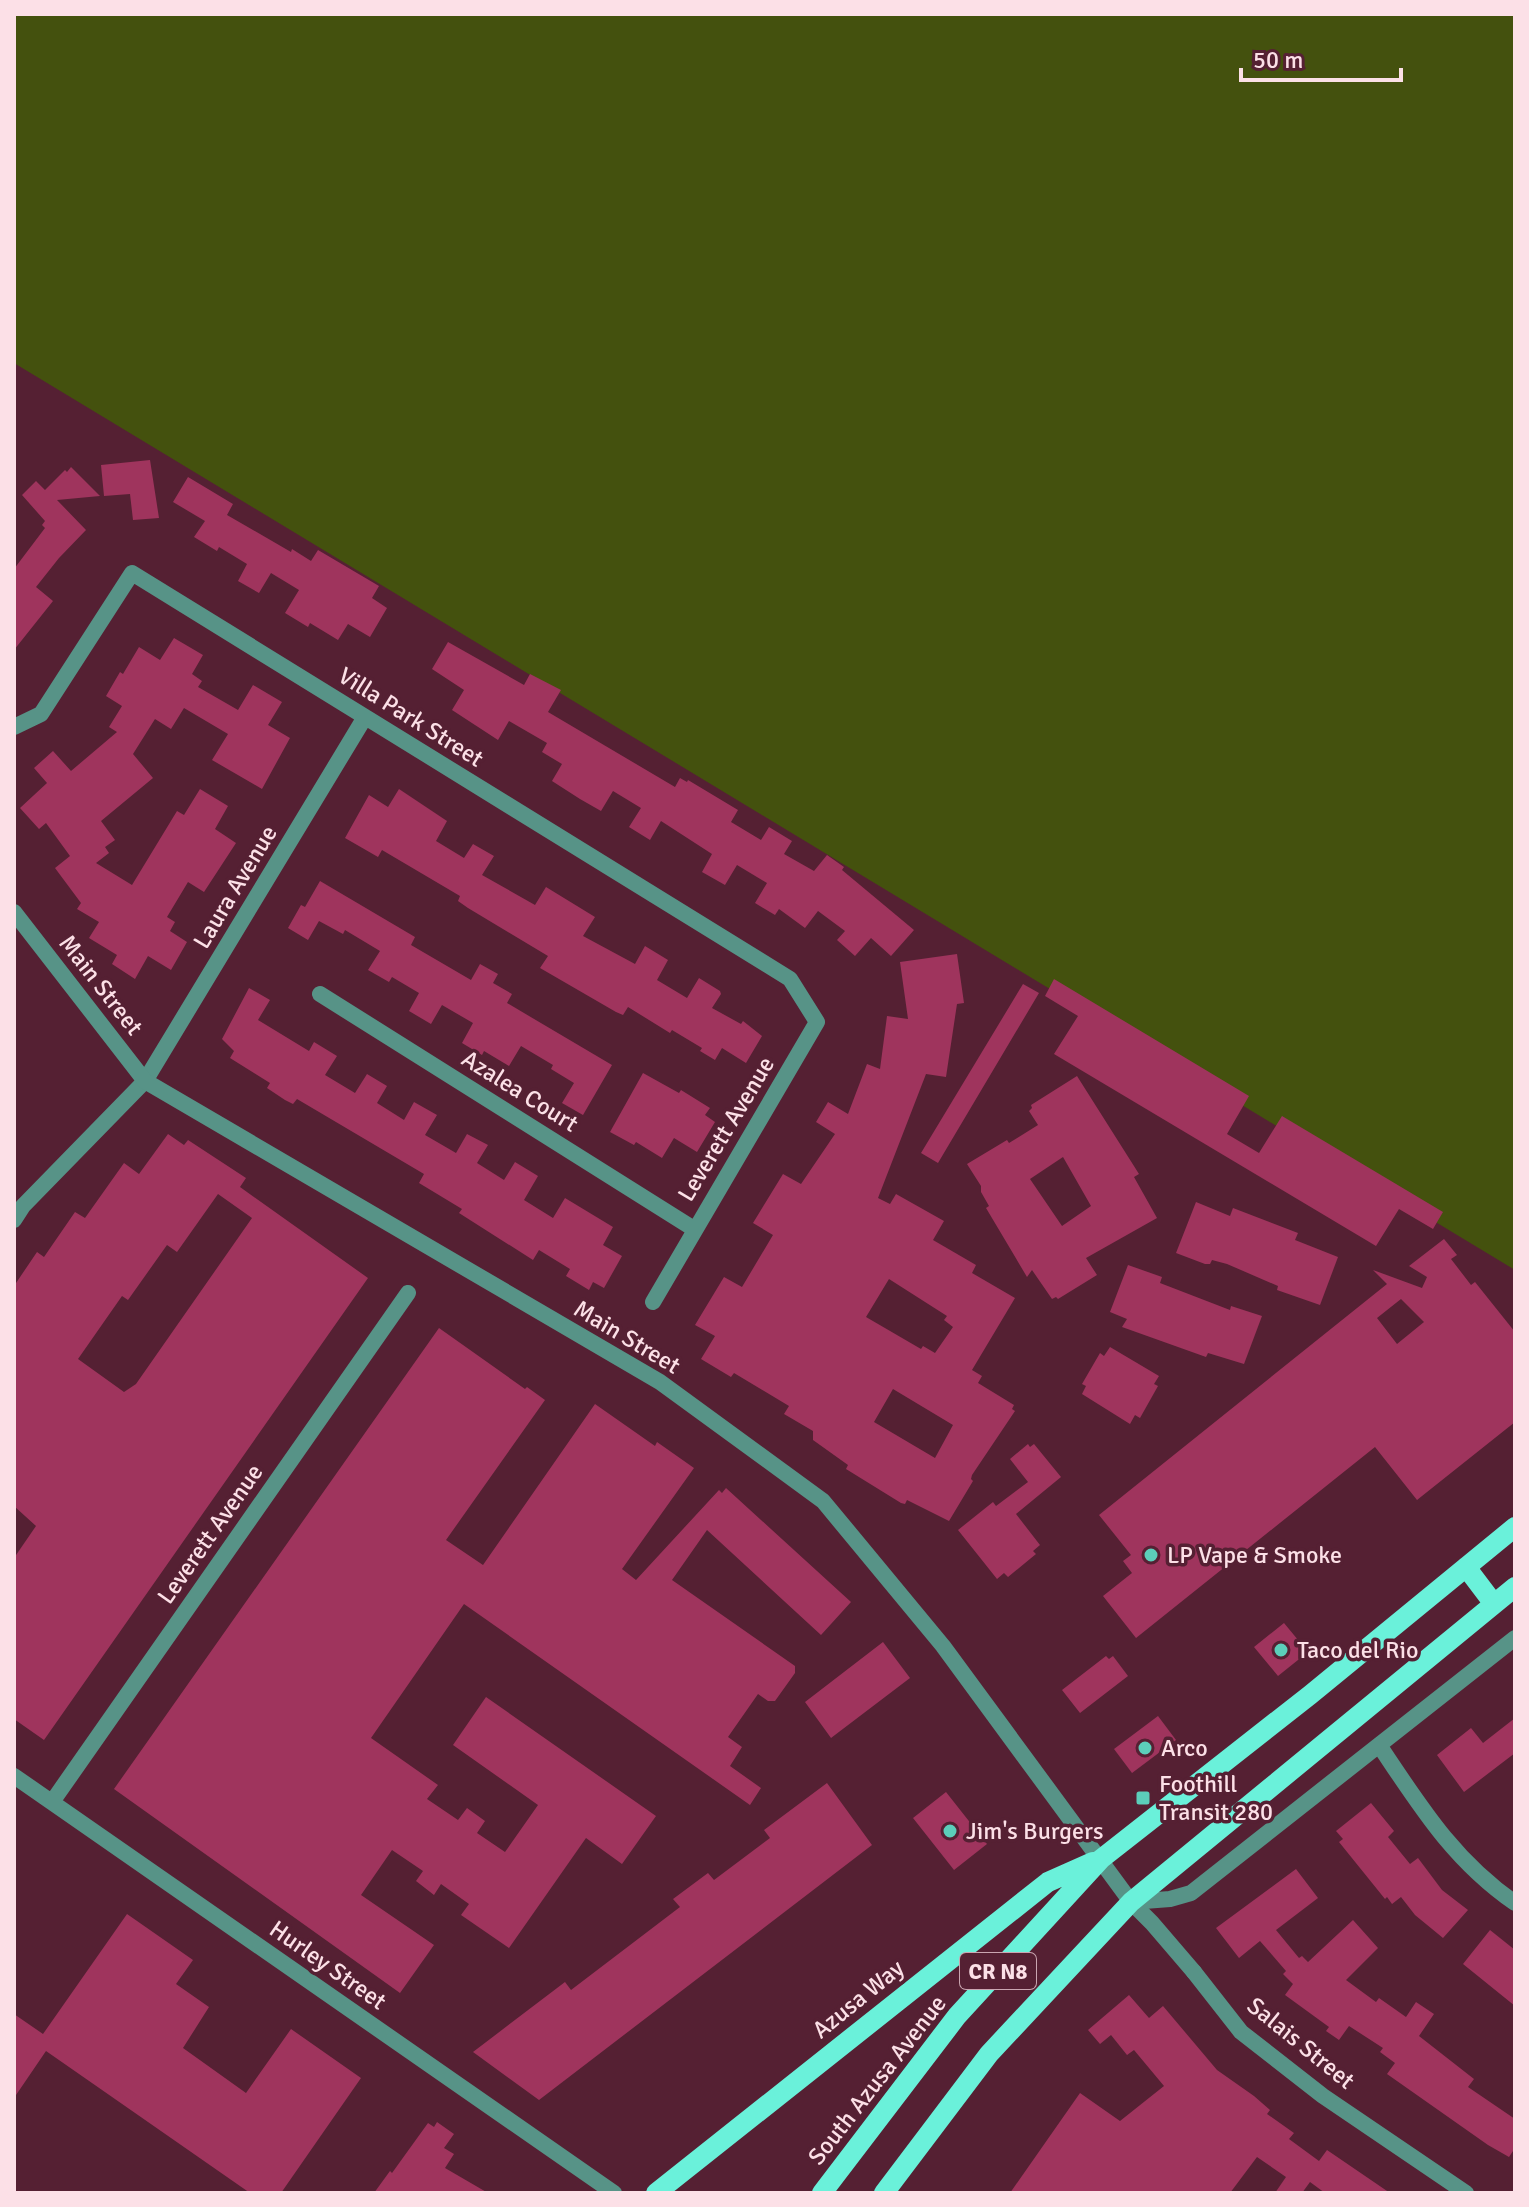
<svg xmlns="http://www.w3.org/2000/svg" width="1529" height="2207" viewBox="0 0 1529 2207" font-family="Signika,sans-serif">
<rect width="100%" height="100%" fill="#552033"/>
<path fill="#44510e" d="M 14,14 L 1515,14 L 1515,1270 L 14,363 Z"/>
<path fill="#9f345d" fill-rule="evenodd" d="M 150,460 L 159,518 L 133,520 L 130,494 L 104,496 L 101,465 Z
M 71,467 L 100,496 L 57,500 L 86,530 L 59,558 L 36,587 L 53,601 L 14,650 L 14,569 L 45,528 L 42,525 L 45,521 L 22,495 L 36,481 L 45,490 L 65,470 L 67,472 Z
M 188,477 L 233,504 L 227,515 L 291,552 L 292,549 L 311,561 L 318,550 L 379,586 L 372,598 L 387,608 L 370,637 L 348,624 L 338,640 L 310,623 L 308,627 L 285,613 L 299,590 L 271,573 L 259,593 L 238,581 L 247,564 L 219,547 L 217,551 L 194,537 L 205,521 L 173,502 Z
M 174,638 L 203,655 L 192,674 L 202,681 L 198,687 L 238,710 L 253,685 L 282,702 L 268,725 L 290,738 L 262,789 L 212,760 L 228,734 L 184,708 L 171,729 L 155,719 L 133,754 L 153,778 L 101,821 L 115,840 L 105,847 L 109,853 L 96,863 L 132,885 L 177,811 L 184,815 L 200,789 L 228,806 L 215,829 L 236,843 L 204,892 L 188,882 L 167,917 L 175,922 L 170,931 L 187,942 L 171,970 L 148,956 L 135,979 L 112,964 L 117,955 L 89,938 L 99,922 L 77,909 L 81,903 L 55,868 L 70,856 L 46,823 L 39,829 L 20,808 L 47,783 L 34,768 L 53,751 L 71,771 L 117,732 L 109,727 L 122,706 L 106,696 L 120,672 L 123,674 L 139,647 L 160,660 Z
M 448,642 L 524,685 L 530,674 L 561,690 L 548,712 L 675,787 L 680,778 L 687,782 L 688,780 L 738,810 L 731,822 L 761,840 L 769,827 L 792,841 L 784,854 L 814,871 L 827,855 L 844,867 L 842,870 L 914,930 L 891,956 L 871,938 L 855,956 L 837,940 L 845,931 L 818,911 L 805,928 L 779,909 L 775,915 L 755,903 L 767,883 L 737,865 L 725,885 L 702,872 L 712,854 L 661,821 L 650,840 L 629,827 L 641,808 L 613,791 L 601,811 L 580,799 L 552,781 L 562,764 L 542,752 L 547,743 L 509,721 L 498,740 L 452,710 L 464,690 L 432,669 Z
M 399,789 L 447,821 L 436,841 L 464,858 L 473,844 L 494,856 L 482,875 L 535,905 L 546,887 L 595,917 L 583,936 L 635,964 L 645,946 L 668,960 L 657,980 L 687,998 L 699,978 L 720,991 L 721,994 L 712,1008 L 741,1024 L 743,1021 L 762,1036 L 746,1063 L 722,1048 L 715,1060 L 700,1051 L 702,1048 L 672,1030 L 670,1033 L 628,1007 L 623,1015 L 616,1012 L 540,968 L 548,956 L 468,908 L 458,901 L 460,896 L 382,850 L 378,857 L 345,838 L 369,795 L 388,807 Z
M 320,881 L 415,937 L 411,945 L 471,980 L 480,964 L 498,974 L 493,983 L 512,994 L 507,1003 L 612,1065 L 583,1115 L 562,1103 L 574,1083 L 551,1069 L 553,1065 L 521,1046 L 509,1066 L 484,1051 L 482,1055 L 462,1043 L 473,1023 L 442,1005 L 431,1024 L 409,1011 L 419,993 L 392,977 L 389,982 L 368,970 L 380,951 L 345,930 L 343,934 L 319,921 L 308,940 L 288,928 L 301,905 L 305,907 Z
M 957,954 L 964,1003 L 957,1004 L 946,1077 L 926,1074 L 878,1198 L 890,1204 L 896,1194 L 944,1221 L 933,1240 L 976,1265 L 972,1273 L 1015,1298 L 972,1370 L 982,1376 L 978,1383 L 1014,1405 L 1012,1409 L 1015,1411 L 972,1475 L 971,1479 L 973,1481 L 949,1521 L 907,1500 L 905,1504 L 901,1503 L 846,1469 L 848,1465 L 813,1440 L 813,1431 L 784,1414 L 789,1406 L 734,1373 L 731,1377 L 701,1359 L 715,1336 L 695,1325 L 724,1277 L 742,1287 L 773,1235 L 753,1223 L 783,1174 L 801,1184 L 835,1134 L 816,1122 L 828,1102 L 848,1114 L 867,1064 L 880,1069 L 887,1016 L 908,1019 L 900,962 ZM 889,1279 L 947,1316 L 944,1320 L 953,1327 L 935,1353 L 923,1346 L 921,1349 L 866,1317 ZM 893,1389 L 953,1425 L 935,1458 L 874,1422 Z
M 1054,979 L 1249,1096 L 1227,1134 L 1259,1153 L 1282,1116 L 1443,1212 L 1433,1229 L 1399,1209 L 1376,1246 L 1054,1054 L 1078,1016 L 1045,996 Z
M 1023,984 L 1039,993 L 938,1163 L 921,1153 Z
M 249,988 L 270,1000 L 258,1020 L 309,1051 L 314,1042 L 337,1056 L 325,1075 L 355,1093 L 367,1074 L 387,1086 L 377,1103 L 404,1120 L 414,1102 L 437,1115 L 425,1135 L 456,1153 L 467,1134 L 488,1145 L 477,1163 L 504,1180 L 515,1162 L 538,1176 L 524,1200 L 553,1218 L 565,1198 L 613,1227 L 603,1245 L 622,1256 L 604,1288 L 593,1282 L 589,1290 L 566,1276 L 570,1269 L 539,1250 L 533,1260 L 459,1213 L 462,1209 L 419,1183 L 424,1174 L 297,1099 L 293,1104 L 285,1100 L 267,1088 L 270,1083 L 230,1058 L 234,1051 L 222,1039 Z
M 643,1073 L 679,1093 L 681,1090 L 710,1108 L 705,1115 L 715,1122 L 697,1152 L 674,1138 L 662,1158 L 636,1142 L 634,1145 L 610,1132 Z
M 1077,1076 L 1139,1174 L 1134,1177 L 1157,1218 L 1086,1258 L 1097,1275 L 1058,1299 L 1056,1297 L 1052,1299 L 1032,1270 L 1027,1277 L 986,1208 L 989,1206 L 981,1192 L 981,1186 L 967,1164 L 1007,1140 L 1009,1143 L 1038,1125 L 1029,1111 L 1032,1108 L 1031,1105 ZM 1063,1157 L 1091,1206 L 1062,1226 L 1030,1179 Z
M 168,1134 L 184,1145 L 188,1140 L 246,1178 L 240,1187 L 368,1278 L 44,1740 L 14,1719 L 14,1558 L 36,1526 L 14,1506 L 14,1286 L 37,1252 L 44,1257 L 75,1212 L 85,1218 L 124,1163 L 139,1174 ZM 218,1194 L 252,1218 L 136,1384 L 124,1392 L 78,1359 L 122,1296 L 128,1300 L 167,1245 L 177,1252 Z
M 1196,1202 L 1230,1216 L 1233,1208 L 1298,1233 L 1295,1240 L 1338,1257 L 1320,1305 L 1277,1290 L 1278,1286 L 1227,1264 L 1212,1260 L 1210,1264 L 1205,1264 L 1176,1253 Z
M 1444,1239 L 1457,1255 L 1451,1259 L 1471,1285 L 1475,1282 L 1515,1332 L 1515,1422 L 1417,1500 L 1375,1447 L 1136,1638 L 1103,1596 L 1132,1573 L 1123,1561 L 1131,1555 L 1099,1515 L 1387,1284 L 1373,1270 L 1422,1288 L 1427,1277 L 1409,1266 ZM 1401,1299 L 1424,1322 L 1397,1344 L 1377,1318 Z
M 1128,1265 L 1162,1277 L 1160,1283 L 1230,1310 L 1231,1306 L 1262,1316 L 1244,1364 L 1208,1353 L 1206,1357 L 1122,1327 L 1127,1319 L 1110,1312 Z
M 439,1328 L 525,1389 L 527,1387 L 545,1400 L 446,1540 L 483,1565 L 595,1404 L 655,1446 L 657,1442 L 694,1468 L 622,1569 L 636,1580 L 719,1490 L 722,1493 L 726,1488 L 851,1602 L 821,1635 L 707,1530 L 672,1580 L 795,1666 L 795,1673 L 775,1701 L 768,1701 L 758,1694 L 728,1737 L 742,1747 L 730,1766 L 761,1788 L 750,1805 L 464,1604 L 371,1738 L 438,1785 L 427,1799 L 458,1820 L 467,1808 L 485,1821 L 477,1833 L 505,1852 L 538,1805 L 453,1745 L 486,1697 L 656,1816 L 622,1864 L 586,1838 L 509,1948 L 461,1915 L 469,1904 L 441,1884 L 434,1895 L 416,1881 L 423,1871 L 392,1850 L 361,1895 L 434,1945 L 400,1993 L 114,1789 Z
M 1110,1347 L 1159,1376 L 1154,1384 L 1158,1386 L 1140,1418 L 1135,1415 L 1130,1424 L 1082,1394 L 1086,1386 L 1082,1384 L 1100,1353 L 1104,1356 Z
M 1028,1444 L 1030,1447 L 1034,1444 L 1061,1477 L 1016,1514 L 1040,1545 L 1033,1551 L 1036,1554 L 1008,1577 L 1004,1573 L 997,1579 L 958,1530 L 993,1502 L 996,1506 L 1028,1482 L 1010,1459 Z
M 1284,1623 L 1308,1652 L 1278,1676 L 1254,1647 Z
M 883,1642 L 910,1678 L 831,1738 L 805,1702 Z
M 1106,1656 L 1109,1659 L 1113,1656 L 1128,1676 L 1080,1713 L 1062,1690 Z
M 1158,1716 L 1176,1740 L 1132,1773 L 1114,1749 Z
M 1515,1718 L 1515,1753 L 1464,1792 L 1437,1755 L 1471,1728 L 1483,1743 Z
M 827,1783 L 872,1845 L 539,2100 L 473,2052 L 565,1982 L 571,1990 L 680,1907 L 673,1899 L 708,1873 L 714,1880 L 770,1838 L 764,1830 Z
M 946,1792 L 987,1844 L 954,1870 L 913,1818 Z
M 1371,1803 L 1394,1831 L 1388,1837 L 1410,1864 L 1418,1858 L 1442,1890 L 1468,1910 L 1443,1938 L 1415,1915 L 1401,1897 L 1392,1904 L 1387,1897 L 1385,1899 L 1339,1842 L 1343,1839 L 1336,1831 Z
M 1296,1869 L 1318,1898 L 1276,1930 L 1299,1958 L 1302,1956 L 1308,1962 L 1353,1920 L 1378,1948 L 1346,1980 L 1376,2002 L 1379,1998 L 1406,2017 L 1416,2002 L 1434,2014 L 1419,2036 L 1474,2079 L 1468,2087 L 1515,2119 L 1515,2148 L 1509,2157 L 1488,2145 L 1387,2074 L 1395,2063 L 1380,2052 L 1383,2048 L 1349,2026 L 1339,2040 L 1326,2031 L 1329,2027 L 1285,1995 L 1293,1984 L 1283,1974 L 1286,1971 L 1260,1941 L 1239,1958 L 1216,1928 Z
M 127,1914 L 193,1960 L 176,1984 L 209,2007 L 183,2048 L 246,2093 L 291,2029 L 361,2078 L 281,2193 L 250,2193 L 46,2051 L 14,2098 L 14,2014 L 43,2034 Z
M 1490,1930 L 1515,1950 L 1515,2006 L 1463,1964 Z
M 1129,1995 L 1149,2018 L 1163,2006 L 1217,2070 L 1254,2096 L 1270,2110 L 1267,2114 L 1294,2133 L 1289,2139 L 1319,2161 L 1327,2150 L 1390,2193 L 1325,2193 L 1310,2182 L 1302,2193 L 1275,2193 L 1286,2177 L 1257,2157 L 1230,2193 L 1010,2193 L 1080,2093 L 1120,2121 L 1164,2086 L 1134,2050 L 1127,2055 L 1111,2035 L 1100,2044 L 1088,2030 Z
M 437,2122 L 454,2134 L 444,2148 L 454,2154 L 445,2168 L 488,2193 L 374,2193 L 390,2171 L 392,2173 L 428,2123 L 434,2127 Z"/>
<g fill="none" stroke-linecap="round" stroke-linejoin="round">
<path stroke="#579387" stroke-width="16" d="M 14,727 L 41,714 L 132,573 L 790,979 L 817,1022 L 653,1302
M 320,994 L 694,1229
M 14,1220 L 23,1206 L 145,1081 L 365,717
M 1379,1745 C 1420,1806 1453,1860 1515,1903
M 14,1776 L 614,2193
M 52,1802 L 408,1293
M 1131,1902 L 1170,1899 L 1191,1893 L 1515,1638
M 1131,1902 L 1152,1923 L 1194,1972"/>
<path stroke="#579387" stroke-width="16" d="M 14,912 L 145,1081 L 660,1382 L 823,1501 L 943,1646 L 1131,1902
M 1194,1972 L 1241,2032 L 1323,2096 L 1466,2193"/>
<path stroke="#6af1da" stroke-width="20" d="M 1466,1567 L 1494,1604
M 656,2193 L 1048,1882 L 1093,1862
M 822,2193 L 957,2016 L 1101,1859 L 1310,1695 L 1515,1527
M 884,2193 L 989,2054 L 1131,1902 L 1515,1587"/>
</g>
<g fill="#5cceba" stroke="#552033" stroke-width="3">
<circle cx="1151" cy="1555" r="8"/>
<circle cx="1281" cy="1650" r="8"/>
<circle cx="1145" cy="1748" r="8"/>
<rect x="1135" y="1790" width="16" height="16" rx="4"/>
<circle cx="950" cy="1831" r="8"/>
</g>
<g text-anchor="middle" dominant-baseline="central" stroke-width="7" stroke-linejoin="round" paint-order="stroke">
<rect fill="#552033" stroke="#caa6b1" stroke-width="2" x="960" y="1953" width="76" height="36" rx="6"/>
<g font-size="22" font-weight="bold" fill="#fce0e7">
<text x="998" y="1971">CR N8</text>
</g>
<g font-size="24" fill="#fce0e7" stroke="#552033">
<text transform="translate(411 717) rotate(32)">Villa Park Street</text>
<text transform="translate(235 887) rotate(-59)">Laura Avenue</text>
<text transform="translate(101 985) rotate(52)">Main Street</text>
<text transform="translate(520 1091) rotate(32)">Azalea Court</text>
<text transform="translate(726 1129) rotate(-59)">Leverett Avenue</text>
<text transform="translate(627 1337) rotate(31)">Main Street</text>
<text transform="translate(210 1534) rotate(-55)">Leverett Avenue</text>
<text transform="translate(328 1965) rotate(35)">Hurley Street</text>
<text transform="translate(858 1999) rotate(-39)">Azusa Way</text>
<text transform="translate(1301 2043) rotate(39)">Salais Street</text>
<text transform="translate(877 2080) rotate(-52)">South Azusa Avenue</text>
</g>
<g font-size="24" fill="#fce0e7" stroke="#552033" text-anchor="start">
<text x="1167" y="1555">LP Vape &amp; Smoke</text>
<text x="1297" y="1650">Taco del Rio</text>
<text x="1161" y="1748">Arco</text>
<text x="1159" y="1784">Foothill<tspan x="1159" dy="28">Transit 280</tspan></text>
<text x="966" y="1831">Jim's Burgers</text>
</g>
</g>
<rect width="1529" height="2207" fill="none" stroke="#fce0e7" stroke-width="32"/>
<path d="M1241 68v12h160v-12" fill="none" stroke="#fce0e7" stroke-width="4"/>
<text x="1253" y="68" font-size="24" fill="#fce0e7" stroke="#552033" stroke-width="6" paint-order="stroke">50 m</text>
</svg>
